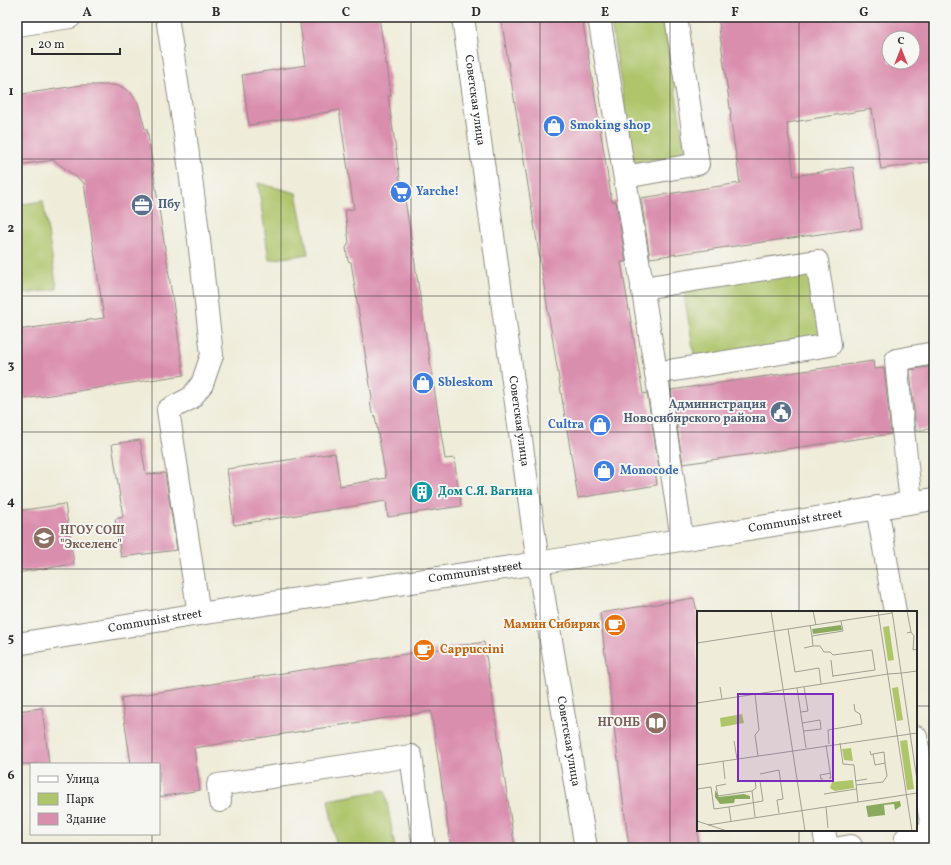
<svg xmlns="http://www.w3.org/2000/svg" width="951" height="865" viewBox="0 0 951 865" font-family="Vollkorn,serif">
<rect width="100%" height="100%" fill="#f6f6f2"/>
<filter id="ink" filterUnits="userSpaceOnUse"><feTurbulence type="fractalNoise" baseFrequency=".025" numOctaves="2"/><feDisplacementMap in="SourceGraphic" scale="8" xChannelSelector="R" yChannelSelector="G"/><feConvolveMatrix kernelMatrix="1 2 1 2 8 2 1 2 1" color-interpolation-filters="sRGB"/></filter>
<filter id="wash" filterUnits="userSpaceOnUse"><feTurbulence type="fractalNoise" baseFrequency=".012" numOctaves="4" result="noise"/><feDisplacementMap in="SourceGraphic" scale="16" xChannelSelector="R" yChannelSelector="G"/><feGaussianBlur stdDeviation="0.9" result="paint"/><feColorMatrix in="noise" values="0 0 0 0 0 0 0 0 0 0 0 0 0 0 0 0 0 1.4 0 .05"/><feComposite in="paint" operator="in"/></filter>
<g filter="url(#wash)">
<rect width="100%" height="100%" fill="#efecd9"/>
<path fill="#aec56a" stroke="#6c784a" d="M 610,17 L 663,17 L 686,155 L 634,163 Z
M 258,183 L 296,193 L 308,254 L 269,260 Z
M 43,201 L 57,289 L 17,295 L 17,205 Z
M 817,261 L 830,345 L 696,366 L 682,282 Z
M 385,790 L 395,848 L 337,848 L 328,800 Z"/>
<g id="blocks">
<path fill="#da8eae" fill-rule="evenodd" d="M 299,17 L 379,17 L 386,64 L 387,64 L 391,96 L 388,96 L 403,199 L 405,199 L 445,459 L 454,458 L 461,506 L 388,517 L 386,501 L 234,525 L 227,469 L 335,453 L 340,486 L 386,478 L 375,416 L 372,413 L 370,401 L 372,398 L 351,262 L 348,261 L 346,248 L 349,243 L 345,210 L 354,209 L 339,110 L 294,118 L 249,125 L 242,75 L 306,65 Z
M 501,17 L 582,17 L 612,202 L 616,201 L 626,262 L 621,262 L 643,394 L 647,393 L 659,468 L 655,469 L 657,485 L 578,498 Z
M 718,17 L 934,17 L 934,161 L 881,169 L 872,109 L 787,123 L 794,176 L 853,167 L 862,228 L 650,258 L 641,198 L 740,183 L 730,115 L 731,115 L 719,28 L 720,28 ZM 889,38 L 913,38 L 913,62 L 889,62 Z
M 82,85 L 113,85 L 122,87 L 132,94 L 138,103 L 145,129 L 147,129 L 184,375 L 17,400 L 17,330 L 104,318 L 84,183 L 54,160 L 17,165 L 17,95 Z
M 873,361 L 874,369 L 884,368 L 891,434 L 683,464 L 671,390 Z
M 934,366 L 934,428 L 916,431 L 910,370 Z
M 140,440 L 146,474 L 165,473 L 177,550 L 121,557 L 115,519 L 123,517 L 112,444 Z
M 65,504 L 74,564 L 17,573 L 17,511 Z
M 694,598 L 698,616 L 698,848 L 629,848 L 600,613 Z
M 484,642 L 515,848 L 451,848 L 431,711 L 194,748 L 200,790 L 159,797 L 159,764 L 131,764 L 121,698 Z
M 42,708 L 49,764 L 17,764 L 17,711 Z"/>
</g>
</g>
<g filter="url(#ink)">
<use href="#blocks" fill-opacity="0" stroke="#8d8c82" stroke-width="1"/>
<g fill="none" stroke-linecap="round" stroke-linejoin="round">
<g stroke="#8d8c82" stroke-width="24">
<g id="minor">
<path d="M 167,17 L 186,140 L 199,240 L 212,355 L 202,384 L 191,398 L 168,410 L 199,614"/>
<path id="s1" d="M 463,17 L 538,563 L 586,848"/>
<path d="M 599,17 L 671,466 L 682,539"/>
<path d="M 17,25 L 70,17"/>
<path d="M 625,177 L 698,164 L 676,17"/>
<path d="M 642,288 L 817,261 L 830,345 L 656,373"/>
<path d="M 911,502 L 902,421 L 896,360 L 934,353"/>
<path d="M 877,507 L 895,612"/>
<path id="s2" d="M 17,644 L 199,614 L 538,563 L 934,499"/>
<path d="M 220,801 L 218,785 L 411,756 L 424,848"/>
<path d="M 824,830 L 827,848"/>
<path d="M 906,838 L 933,833 L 916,737"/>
<path d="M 839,848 L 851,846"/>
</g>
</g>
<use href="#minor" stroke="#fff" stroke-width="22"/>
</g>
</g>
<path fill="none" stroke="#2b2b2b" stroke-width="1" stroke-opacity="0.55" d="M 152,17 L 152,764M 281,17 L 281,848M 411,17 L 411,848M 540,17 L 540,848M 670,17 L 670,848M 799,17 L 799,612M 17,159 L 934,159M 17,296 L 934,296M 17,432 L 934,432M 17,569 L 934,569M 17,706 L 698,706M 916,706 L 934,706M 799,830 L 799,848M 152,834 L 152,848"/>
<defs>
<g id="shop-disc" transform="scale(1.15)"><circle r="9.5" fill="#3f7fe0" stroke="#f6f6f2"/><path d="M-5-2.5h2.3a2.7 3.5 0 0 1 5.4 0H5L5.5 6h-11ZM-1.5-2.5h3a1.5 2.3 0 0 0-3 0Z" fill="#fff"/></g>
<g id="supermarket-disc" transform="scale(1.15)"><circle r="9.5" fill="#3f7fe0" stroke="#f6f6f2"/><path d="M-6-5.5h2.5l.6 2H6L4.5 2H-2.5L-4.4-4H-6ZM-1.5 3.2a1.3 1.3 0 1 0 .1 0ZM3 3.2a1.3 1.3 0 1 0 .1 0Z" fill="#fff"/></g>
<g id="office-disc" transform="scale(1.15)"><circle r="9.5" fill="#5c6f8a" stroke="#f6f6f2"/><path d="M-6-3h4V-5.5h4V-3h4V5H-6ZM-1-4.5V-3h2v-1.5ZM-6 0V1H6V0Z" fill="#fff"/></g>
<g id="civic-disc" transform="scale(1.15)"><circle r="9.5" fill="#5c6f8a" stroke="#f6f6f2"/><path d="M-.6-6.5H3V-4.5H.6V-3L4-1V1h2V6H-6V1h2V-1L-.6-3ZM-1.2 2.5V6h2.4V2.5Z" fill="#fff"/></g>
<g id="building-disc" transform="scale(1.15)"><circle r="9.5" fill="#0f9aa8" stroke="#f6f6f2"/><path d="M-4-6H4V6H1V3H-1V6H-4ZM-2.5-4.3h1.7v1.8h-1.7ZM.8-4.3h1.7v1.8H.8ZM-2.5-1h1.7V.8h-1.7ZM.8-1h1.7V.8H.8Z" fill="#fff"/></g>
<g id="school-disc" transform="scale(1.15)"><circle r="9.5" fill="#8d6e63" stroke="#f6f6f2"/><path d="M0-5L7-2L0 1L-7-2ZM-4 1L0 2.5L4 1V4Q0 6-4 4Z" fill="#fff"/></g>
<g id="cafe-disc" transform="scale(1.15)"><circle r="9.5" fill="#e8710a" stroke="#f6f6f2"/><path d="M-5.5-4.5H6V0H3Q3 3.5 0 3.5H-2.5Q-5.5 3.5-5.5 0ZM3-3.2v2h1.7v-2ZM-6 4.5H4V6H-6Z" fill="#fff"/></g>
<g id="library-disc" transform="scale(1.15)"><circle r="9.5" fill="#8d6e63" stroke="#f6f6f2"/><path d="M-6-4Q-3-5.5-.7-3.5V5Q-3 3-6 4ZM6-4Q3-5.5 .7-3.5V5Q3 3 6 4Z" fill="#fff"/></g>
</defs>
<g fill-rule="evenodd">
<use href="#shop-disc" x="554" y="126"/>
<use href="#supermarket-disc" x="401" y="192"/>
<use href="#office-disc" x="142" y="205"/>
<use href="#shop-disc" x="423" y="383"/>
<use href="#civic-disc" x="781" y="412"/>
<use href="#shop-disc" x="600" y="425"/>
<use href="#shop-disc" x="604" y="471"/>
<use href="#building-disc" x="422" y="492"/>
<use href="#school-disc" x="44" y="538"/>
<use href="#cafe-disc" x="615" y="625"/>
<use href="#cafe-disc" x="424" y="650"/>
<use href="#library-disc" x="656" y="723"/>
</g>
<g text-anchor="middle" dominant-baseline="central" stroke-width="4" stroke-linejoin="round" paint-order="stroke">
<g font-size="12" fill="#2b2b2b" stroke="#f6f6f2">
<text stroke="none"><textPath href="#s1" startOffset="84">Советская улица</textPath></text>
<text stroke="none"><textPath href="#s1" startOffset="408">Советская улица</textPath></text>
<text stroke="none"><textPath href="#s2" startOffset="788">Communist street</textPath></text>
<text stroke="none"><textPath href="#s2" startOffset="464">Communist street</textPath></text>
<text stroke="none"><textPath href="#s2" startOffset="140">Communist street</textPath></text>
<text stroke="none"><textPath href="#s1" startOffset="732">Советская улица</textPath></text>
</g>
<g font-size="12" font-weight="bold" fill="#366cbe" stroke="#f6f6f2" text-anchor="start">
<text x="570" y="126">Smoking shop</text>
<text x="416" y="192">Yarche!</text>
<text x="438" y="383">Sbleskom</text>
<text x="584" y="425" text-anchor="end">Cultra</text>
<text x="620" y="471">Monocode</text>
</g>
<g font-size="12" font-weight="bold" fill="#4e5e75" stroke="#f6f6f2" text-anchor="start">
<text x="158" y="205">Пбу</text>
<text x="766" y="405" text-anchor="end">Администрация<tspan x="766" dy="14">Новосибирского района</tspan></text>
</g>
<g font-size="12" font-weight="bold" fill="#0d838f" stroke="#f6f6f2" text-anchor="start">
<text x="438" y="492">Дом С.Я. Вагина</text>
</g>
<g font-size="12" font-weight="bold" fill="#785e54" stroke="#f6f6f2" text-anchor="start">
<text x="60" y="531">НГОУ СОШ<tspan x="60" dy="14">"Экселенс"</tspan></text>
<text x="640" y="723" text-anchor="end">НГОНБ</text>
</g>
<g font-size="12" font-weight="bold" fill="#c56008" stroke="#f6f6f2" text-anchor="end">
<text x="600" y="625">Мамин Сибиряк</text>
<text x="440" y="650" text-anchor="start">Cappuccini</text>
</g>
</g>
<g transform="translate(697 611)">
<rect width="220" height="220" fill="#efecd9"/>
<path d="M 192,15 L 197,49 L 191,50 L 186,16 ZM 201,76 L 206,109 L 200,110 L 195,77 ZM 45,103 L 47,112 L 24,116 L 23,107 ZM 210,129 L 217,178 L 210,179 L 203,130 ZM 154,137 L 156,150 L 147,149 L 145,138 ZM 156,169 L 157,177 L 138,180 L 133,177 L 135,171 Z" fill="#aec56a"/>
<path d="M 144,14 L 145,19 L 116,23 L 115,18 ZM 18,179 L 22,186 L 47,183 L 53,185 L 53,188 L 38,188 L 37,192 L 23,193 L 18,186 ZM 203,190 L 204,195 L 198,199 L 197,193 L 187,194 L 188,204 L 171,206 L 169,195 Z" fill="#8aaa5e"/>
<path fill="none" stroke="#a19f93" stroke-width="1" d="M 74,0 L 108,220M 116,0 L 119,14M 181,0 L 215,220M 195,0 L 220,169M 182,4 L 195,2M 113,14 L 115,25 L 146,20 L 144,10M 91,18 L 98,61 L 122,57 L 124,73M 214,21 L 217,25 L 216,39 L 220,38M 210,22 L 214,21 L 210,0M 0,32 L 182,4M 116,35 L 123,35 L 127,41 L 133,41 L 136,44 L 175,39 L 178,59 L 136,65M 107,37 L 116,35 L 115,25M 134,49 L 136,66M 205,62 L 220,60M 191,63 L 205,62M 23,76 L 25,88M 100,77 L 109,137M 58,83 L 62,119 L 58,124 L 61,145M 0,92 L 191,63M 104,101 L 111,100 L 107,76M 105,112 L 123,109 L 124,118 L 107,120M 37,130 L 40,148M 143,132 L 146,153 L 157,154 L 161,191M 132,133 L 131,119 L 165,113 L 163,103 L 158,100 L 157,93M 129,134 L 134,167 L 132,167M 173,140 L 174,144 L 176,143 L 178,154 L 188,152 L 187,141 L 176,143M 26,150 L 28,168M 0,154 L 220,122M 63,163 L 82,159 L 86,188 L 80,189 L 82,202M 126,168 L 124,168 L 123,164 L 134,162M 58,169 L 59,177 L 55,180 L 58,206M 158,170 L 170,168M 29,173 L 19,175 L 21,185 L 55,180M 0,174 L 0,178 L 14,176 L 17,198 L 32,196 L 34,210M 159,174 L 186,171 L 190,165 L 188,152M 127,183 L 159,178M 32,196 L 66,190 L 63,170M 129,196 L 131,217M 0,210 L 30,220M 11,214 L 220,182"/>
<path fill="#7b2cbf" fill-opacity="0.15" stroke="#7b2cbf" stroke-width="2" d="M 41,83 L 136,83 L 136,170 L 41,170 Z"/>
<rect width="220" height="220" fill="none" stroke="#2b2b2b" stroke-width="2"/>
</g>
<rect width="951" height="865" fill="none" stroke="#f6f6f2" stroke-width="44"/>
<rect x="30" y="763" width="130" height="72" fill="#f6f6f2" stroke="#a5a5a2"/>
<rect x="38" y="776" width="20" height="6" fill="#ffffff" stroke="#a5a5a2"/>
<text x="66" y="783" font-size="12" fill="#2b2b2b">Улица</text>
<rect x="38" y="793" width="20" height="12" fill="#aec56a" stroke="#a5a5a2"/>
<text x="66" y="803" font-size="12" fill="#2b2b2b">Парк</text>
<rect x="38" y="813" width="20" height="12" fill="#da8eae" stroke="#a5a5a2"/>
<text x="66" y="823" font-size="12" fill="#2b2b2b">Здание</text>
<g transform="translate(901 50)"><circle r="19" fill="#f6f6f2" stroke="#a5a5a2"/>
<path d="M0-3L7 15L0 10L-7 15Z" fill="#d1495b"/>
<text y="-6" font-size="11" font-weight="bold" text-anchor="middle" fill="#2b2b2b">С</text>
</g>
<path d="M32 48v6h88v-6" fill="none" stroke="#2b2b2b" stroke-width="2"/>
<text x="38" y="48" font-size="12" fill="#2b2b2b" stroke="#f6f6f2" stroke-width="3" paint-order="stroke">20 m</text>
<rect x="22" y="22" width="907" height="821" fill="none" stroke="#2b2b2b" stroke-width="1.5"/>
<g font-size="13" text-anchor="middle" font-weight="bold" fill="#2b2b2b">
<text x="87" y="16">A</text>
<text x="216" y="16">B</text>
<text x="346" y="16">C</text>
<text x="476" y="16">D</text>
<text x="605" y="16">E</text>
<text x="735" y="16">F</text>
<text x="864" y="16">G</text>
<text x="11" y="95">1</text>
<text x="11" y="232">2</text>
<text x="11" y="369">3</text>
<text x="11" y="505">4</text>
<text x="11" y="642">5</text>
<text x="11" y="779">6</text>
</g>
</svg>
